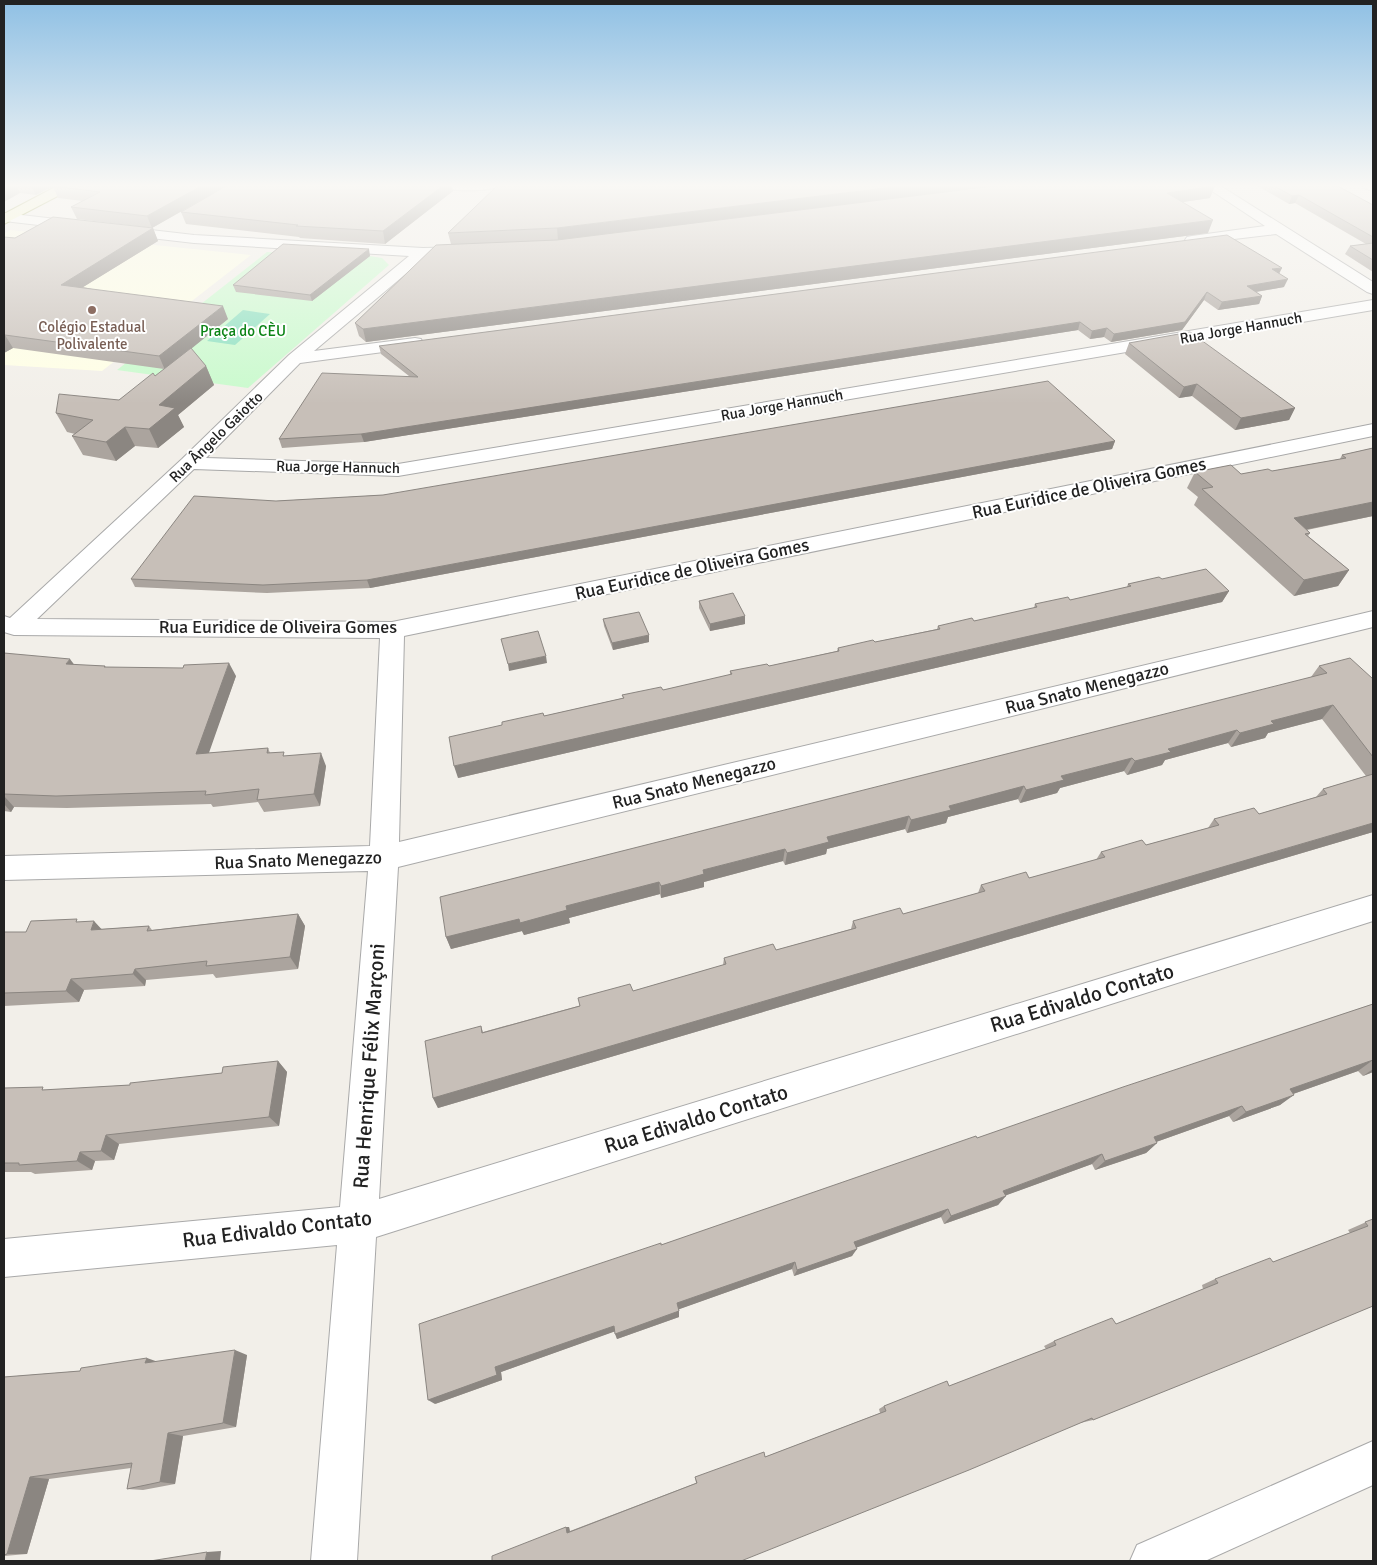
<svg xmlns="http://www.w3.org/2000/svg" width="1377" height="1565" viewBox="0 0 1377 1565" font-family="Signika,sans-serif">
<rect width="100%" height="100%" fill="#f2efe9"/>
<path fill="#ffffe5" d="M 10,230 L 251,255 L 102,371 L 4,365 L 4,234 Z"/>
<path fill="#c8facc" d="M 267,252 L 370,256 L 382,258 L 389,265 L 248,388 L 117,370 Z"/>
<path fill="#88e0be" d="M 243,310 L 270,314 L 235,345 L 207,341 Z"/>
<g fill="none" stroke-linecap="round" stroke-linejoin="round">
<g stroke="#a9a9a9" stroke-width="2">
<path id="street" d="M 438,185 L 500,185 C 493,192 444,192 438,185 Z
M 1203,185 L 1219,185 L 1373,282 L 1373,294 L 1367,292 L 1276,234 L 1192,244 L 1187,243 L 1185,240 L 1187,237 L 1192,236 L 1265,226 Z
M 1362,185 L 1373,185 L 1373,191 L 1364,188 Z
M 4,213 L 194,235 L 423,248 L 470,247 L 472,250 L 470,253 L 465,254 L 427,256 L 314,351 L 415,338 L 421,339 L 423,343 L 421,347 L 300,363 L 206,458 L 398,464 L 1373,300 L 1373,310 L 398,476 L 194,469 L 37,619 L 392,622 L 1373,424 L 1373,436 L 404,636 L 399,842 L 1373,611 L 1373,627 L 398,867 L 379,1199 L 1373,895 L 1373,921 L 376,1237 L 357,1561 L 311,1561 L 337,1245 L 4,1277 L 4,1239 L 340,1207 L 368,871 L 4,880 L 4,856 L 370,846 L 380,638 L 14,635 L 4,632 L 4,616 L 10,618 L 182,459 L 289,355 L 409,256 L 194,243 L 4,221 Z
M 1373,1441 L 1373,1485 L 1205,1561 L 1130,1561 L 1137,1545 Z"/>
</g>
<g stroke="#707d05" stroke-width="2">
<path id="secondary" d="M 59,185 L 75,185 L 73,188 L 4,224 L 4,214 Z"/>
</g>
<use href="#street" fill="#fff" fill-rule="evenodd"/>
<use href="#secondary" fill="#f7fabf" fill-rule="evenodd"/>
</g>
<path fill="#aba49e" d="M 4,185 L 451,185 L 453,191 L 385,244 L 300,238 L 299,237 L 186,224 L 181,212 L 225,186 L 152,228 L 77,219 L 71,207 L 83,201 L 58,198 L 53,186 L 36,195 L 20,193 Z
M 1256,185 L 1336,185 L 1373,205 L 1373,272 L 1345,254 L 1350,246 L 1366,244 L 1295,203 L 1289,204 Z
M 1210,198 L 1182,202 L 1208,233 L 366,342 L 359,336 L 355,323 L 451,244 L 448,233 Z
M 153,228 L 158,241 L 83,287 L 228,319 L 191,348 L 206,366 L 214,385 L 178,415 L 184,427 L 158,448 L 135,446 L 116,461 L 83,455 L 72,436 L 75,434 L 67,432 L 56,413 L 119,400 L 155,376 L 164,369 L 13,348 L 4,353 L 4,237 L 15,238 Z
M 370,256 L 312,301 L 236,292 L 233,285 Z
M 1279,274 L 1284,287 L 1256,292 L 1262,296 L 1259,304 L 1218,310 L 1204,300 L 1182,330 L 1111,342 L 1104,337 L 1090,339 L 1078,330 L 364,442 L 282,448 L 279,439 L 409,376 L 381,354 L 379,346 Z
M 1129,343 L 1295,408 L 1289,420 L 1235,430 L 1192,396 L 1179,398 L 1125,354 Z
M 1115,441 L 1112,449 L 370,588 L 267,593 L 135,587 L 131,579 L 276,501 L 383,495 Z
M 1373,448 L 1373,516 L 1307,530 L 1310,533 L 1308,536 L 1349,570 L 1338,586 L 1294,596 L 1194,505 L 1198,497 L 1187,488 L 1195,472 L 1241,474 L 1272,471 L 1340,459 L 1342,455 Z
M 1162,579 L 1229,591 L 1222,602 L 458,778 L 544,716 L 623,698 L 622,695 L 663,690 L 730,675 L 730,671 L 769,666 L 837,651 L 838,648 L 875,642 L 937,629 L 938,626 L 974,621 L 1034,608 L 1035,604 L 1070,600 L 1127,587 L 1128,584 Z
M 699,601 L 745,616 L 745,624 L 710,631 L 699,608 Z
M 603,619 L 649,642 L 613,650 L 604,626 Z
M 4,653 L 75,665 L 105,666 L 106,667 L 236,676 L 208,753 L 268,748 L 270,753 L 326,766 L 320,806 L 264,812 L 258,802 L 213,807 L 211,804 L 67,808 L 14,807 L 11,812 L 4,811 Z
M 1319,666 L 1373,679 L 1373,832 L 438,1108 L 433,1098 L 481,1026 L 483,1032 L 633,991 L 723,965 L 724,958 L 776,950 L 851,929 L 853,921 L 903,914 L 978,893 L 981,885 L 1029,878 L 1096,860 L 1101,852 L 1146,845 L 1208,828 L 1214,819 L 1259,814 L 1316,797 L 1323,789 L 1366,776 L 1322,719 L 1268,733 L 1265,738 L 1231,747 L 1228,743 L 1165,760 L 1162,765 L 1127,775 L 1124,771 L 1060,788 L 1057,793 L 1020,803 L 1018,799 L 948,817 L 946,823 L 907,833 L 905,829 L 827,849 L 826,854 L 785,865 L 783,861 L 704,882 L 704,887 L 661,898 L 660,894 L 569,918 L 570,923 L 524,935 L 522,931 L 451,949 L 446,937 L 1311,677 Z
M 298,914 L 305,926 L 298,969 L 216,978 L 213,974 L 146,980 L 145,986 L 84,990 L 79,1002 L 4,1006 L 4,932 L 26,932 L 79,922 L 102,929 L 149,926 L 152,930 Z
M 1373,1004 L 1373,1072 L 1363,1076 L 1358,1071 L 1293,1094 L 1280,1105 L 1233,1122 L 1229,1116 L 1156,1142 L 1157,1143 L 1146,1153 L 1095,1170 L 1092,1164 L 1006,1195 L 998,1205 L 944,1224 L 941,1217 L 856,1247 L 852,1256 L 794,1276 L 792,1269 L 679,1309 L 679,1317 L 617,1339 L 615,1331 L 501,1372 L 502,1380 L 435,1404 L 661,1245 Z
M 278,1061 L 287,1072 L 279,1126 L 119,1144 L 114,1160 L 95,1161 L 92,1170 L 35,1174 L 31,1172 L 4,1172 L 4,1088 L 47,1090 L 130,1085 L 222,1073 Z
M 1373,1219 L 1373,1306 L 1093,1420 L 492,1561 L 566,1527 L 569,1527 L 570,1531 L 696,1483 L 695,1477 L 765,1457 L 880,1413 L 879,1409 L 884,1406 L 949,1386 L 1046,1349 L 1044,1346 L 1054,1341 L 1116,1324 L 1203,1289 L 1202,1285 L 1215,1279 L 1273,1262 L 1350,1233 L 1348,1230 Z
M 247,1355 L 236,1427 L 183,1436 L 175,1484 L 143,1490 L 127,1489 L 131,1468 L 49,1479 L 27,1554 L 4,1556 L 4,1377 L 80,1371 L 158,1362 Z"/>
<path fill="#8b8681" d="M 8,185 L 16,185 L 20,193 L 4,202 L 4,187 Z
M 31,185 L 56,185 L 36,195 Z
M 203,185 L 228,185 L 152,228 L 147,216 Z
M 444,185 L 451,185 L 453,191 L 385,244 L 383,231 Z
M 910,185 L 1002,185 L 558,240 L 557,228 Z
M 1215,186 L 1210,198 L 1163,205 L 1167,193 Z
M 1299,195 L 1295,203 L 1289,204 L 1292,196 Z
M 1213,220 L 1208,233 L 366,342 L 363,329 Z
M 153,228 L 158,241 L 67,297 L 61,285 Z
M 369,249 L 370,256 L 312,301 L 310,295 Z
M 1282,268 L 1278,276 L 1272,269 Z
M 1288,279 L 1284,287 L 1243,294 L 1247,286 Z
M 1207,292 L 1204,300 L 1182,330 L 1111,342 L 1114,334 Z
M 1262,296 L 1259,304 L 1218,310 L 1222,302 Z
M 223,306 L 228,319 L 165,370 L 159,356 Z
M 1080,322 L 1078,330 L 364,442 L 361,434 Z
M 1107,328 L 1104,337 L 1090,339 L 1092,331 Z
M 4,335 L 5,335 L 13,348 L 4,353 Z
M 206,366 L 214,385 L 178,415 L 184,427 L 158,448 L 149,429 L 159,405 Z
M 1197,384 L 1192,396 L 1179,398 L 1184,387 Z
M 1295,408 L 1289,420 L 1235,430 L 1241,418 Z
M 125,427 L 135,446 L 116,461 L 106,442 Z
M 1115,441 L 1112,449 L 370,588 L 367,580 Z
M 1373,502 L 1373,516 L 1284,534 L 1294,518 Z
M 1349,570 L 1338,586 L 1294,596 L 1304,580 Z
M 1229,591 L 1222,602 L 458,778 L 454,766 Z
M 745,616 L 745,624 L 710,631 L 710,624 Z
M 649,635 L 649,642 L 613,650 L 612,643 Z
M 546,656 L 547,663 L 509,671 L 508,664 Z
M 70,659 L 79,671 L 66,664 Z
M 229,663 L 236,676 L 204,767 L 196,754 Z
M 1333,705 L 1322,719 L 1268,733 L 1265,738 L 1231,747 L 1240,733 L 1271,721 Z
M 1237,730 L 1228,743 L 1165,760 L 1162,765 L 1127,775 L 1135,761 L 1168,749 Z
M 321,753 L 326,766 L 320,806 L 314,794 Z
M 1132,758 L 1124,771 L 1060,788 L 1057,793 L 1020,803 L 1026,790 L 1061,776 Z
M 1024,786 L 1018,799 L 948,817 L 946,823 L 907,833 L 911,820 L 949,806 Z
M 4,796 L 14,807 L 11,812 L 4,804 Z
M 909,816 L 905,829 L 827,849 L 826,854 L 785,865 L 787,853 L 827,837 Z
M 1373,823 L 1373,832 L 438,1108 L 433,1098 Z
M 785,849 L 783,861 L 704,882 L 704,887 L 661,898 L 661,886 L 703,870 Z
M 659,882 L 660,894 L 569,918 L 570,923 L 524,935 L 522,931 L 451,949 L 446,937 Z
M 298,914 L 305,926 L 298,969 L 290,957 Z
M 94,921 L 106,934 L 91,930 Z
M 135,969 L 146,980 L 145,986 L 133,974 Z
M 71,979 L 84,990 L 79,1002 L 66,991 Z
M 1373,1060 L 1358,1071 L 1276,1100 L 1290,1089 Z
M 278,1061 L 287,1072 L 279,1126 L 269,1117 Z
M 1373,1069 L 1373,1072 L 1363,1076 Z
M 1294,1095 L 1280,1105 L 1233,1122 L 1246,1112 Z
M 1242,1106 L 1229,1116 L 1142,1147 L 1154,1137 Z
M 106,1135 L 119,1144 L 114,1160 L 101,1151 Z
M 1157,1143 L 1146,1153 L 1095,1170 L 1105,1161 Z
M 80,1152 L 95,1161 L 92,1170 L 77,1161 Z
M 1102,1154 L 1092,1164 L 996,1199 L 1003,1191 Z
M 1006,1196 L 998,1205 L 944,1224 L 951,1216 Z
M 948,1209 L 941,1217 L 850,1250 L 854,1242 Z
M 857,1249 L 852,1256 L 794,1276 L 797,1270 Z
M 795,1262 L 792,1269 L 677,1310 L 677,1303 Z
M 679,1311 L 679,1317 L 617,1339 L 615,1334 Z
M 614,1326 L 616,1331 L 501,1372 L 502,1380 L 435,1404 L 428,1400 L 495,1367 Z
M 235,1350 L 247,1355 L 236,1427 L 223,1423 Z
M 147,1358 L 161,1363 L 145,1363 Z
M 168,1433 L 183,1436 L 175,1484 L 160,1482 Z
M 30,1477 L 49,1479 L 27,1554 L 7,1554 Z
M 566,1527 L 569,1527 L 570,1533 L 567,1533 Z
M 221,1551 L 220,1561 L 205,1561 L 207,1552 Z"/>
<path fill="#c7bfb8" stroke="#8b8681" d="M 55,185 L 203,185 L 147,216 L 71,207 L 100,192 L 53,186 Z
M 228,185 L 444,185 L 383,231 L 296,226 L 298,225 L 181,212 Z
M 498,185 L 910,185 L 557,228 L 448,233 Z
M 1002,185 L 1212,185 L 1215,186 L 1167,193 L 1213,220 L 363,329 L 355,323 L 436,245 L 557,240 Z
M 1273,185 L 1336,185 L 1373,205 L 1373,237 L 1299,195 L 1292,196 Z
M 53,217 L 153,228 L 61,285 L 223,306 L 159,356 L 5,335 L 4,335 L 4,237 L 15,238 Z
M 1227,235 L 1282,268 L 1272,269 L 1288,279 L 1247,286 L 1262,296 L 1222,302 L 1207,292 L 1185,322 L 1114,334 L 1107,328 L 1092,331 L 1080,322 L 361,434 L 279,439 L 322,373 L 418,377 L 379,346 Z
M 1373,243 L 1373,260 L 1350,246 Z
M 283,244 L 369,249 L 310,295 L 233,285 Z
M 1190,332 L 1295,408 L 1241,418 L 1197,384 L 1184,387 L 1129,343 Z
M 191,348 L 206,366 L 159,405 L 175,408 L 149,429 L 125,427 L 106,442 L 72,436 L 93,420 L 56,413 L 59,394 L 119,400 L 153,373 L 155,376 Z
M 1048,381 L 1115,441 L 367,580 L 263,585 L 131,579 L 194,496 L 276,501 L 383,495 Z
M 1373,448 L 1373,502 L 1294,518 L 1310,533 L 1305,534 L 1349,570 L 1304,580 L 1202,489 L 1213,487 L 1195,472 L 1231,465 L 1241,474 L 1268,469 L 1272,471 L 1346,458 L 1342,455 Z
M 1206,569 L 1229,591 L 454,766 L 449,737 L 502,725 L 502,722 L 543,713 L 544,716 L 624,698 L 622,695 L 661,687 L 663,690 L 732,674 L 730,671 L 767,664 L 769,666 L 839,651 L 838,648 L 873,640 L 875,642 L 940,629 L 938,626 L 972,618 L 974,621 L 1037,607 L 1035,604 L 1068,597 L 1070,600 L 1131,586 L 1128,584 L 1159,577 L 1162,579 Z
M 733,593 L 745,616 L 710,624 L 699,601 Z
M 639,612 L 649,635 L 612,643 L 603,619 Z
M 538,631 L 546,656 L 508,664 L 501,639 Z
M 4,653 L 70,659 L 66,664 L 105,666 L 104,667 L 183,668 L 184,665 L 229,663 L 196,754 L 268,748 L 267,753 L 284,752 L 283,756 L 321,753 L 314,794 L 257,800 L 259,789 L 205,795 L 206,791 L 56,796 L 4,794 Z
M 1350,658 L 1373,679 L 1373,757 L 1333,705 L 1271,721 L 1274,724 L 1240,733 L 1237,730 L 1168,749 L 1171,752 L 1135,761 L 1132,758 L 1061,776 L 1064,780 L 1026,790 L 1024,786 L 949,806 L 951,810 L 911,820 L 909,816 L 827,837 L 829,842 L 787,853 L 785,849 L 703,870 L 704,874 L 661,886 L 659,882 L 566,906 L 567,910 L 520,923 L 519,919 L 446,937 L 440,897 L 1327,673 L 1319,666 Z
M 1373,774 L 1373,823 L 433,1098 L 425,1041 L 481,1026 L 482,1033 L 580,1006 L 578,998 L 630,984 L 633,991 L 726,964 L 724,958 L 773,944 L 776,950 L 856,928 L 853,921 L 900,908 L 903,914 L 985,891 L 981,885 L 1026,872 L 1029,878 L 1105,857 L 1101,852 L 1142,840 L 1146,845 L 1219,825 L 1214,819 L 1254,808 L 1259,814 L 1327,794 L 1323,789 Z
M 298,914 L 290,957 L 206,966 L 207,961 L 135,969 L 133,974 L 71,979 L 66,991 L 4,993 L 4,932 L 26,932 L 31,921 L 77,919 L 76,922 L 94,921 L 91,930 L 149,926 L 147,931 Z
M 1373,1004 L 1373,1060 L 1290,1089 L 1294,1095 L 1246,1112 L 1242,1106 L 1154,1137 L 1157,1143 L 1105,1161 L 1102,1154 L 1003,1191 L 1006,1196 L 951,1216 L 948,1209 L 854,1242 L 857,1249 L 797,1270 L 795,1262 L 677,1303 L 679,1311 L 615,1334 L 614,1326 L 495,1367 L 497,1375 L 428,1400 L 419,1324 L 661,1243 L 661,1245 L 976,1136 L 977,1138 L 1123,1087 Z
M 278,1061 L 269,1117 L 106,1135 L 101,1151 L 80,1152 L 77,1161 L 19,1165 L 19,1163 L 4,1163 L 4,1088 L 43,1087 L 42,1090 L 130,1085 L 130,1083 L 222,1073 L 223,1067 Z
M 1373,1219 L 1373,1306 L 1260,1353 L 1093,1420 L 1092,1418 L 969,1470 L 741,1561 L 492,1561 L 492,1556 L 566,1527 L 567,1533 L 697,1483 L 695,1477 L 764,1452 L 765,1457 L 886,1411 L 884,1406 L 947,1381 L 949,1386 L 1056,1345 L 1054,1341 L 1112,1318 L 1116,1324 L 1218,1283 L 1215,1279 L 1270,1258 L 1273,1262 L 1368,1226 L 1365,1222 Z
M 235,1350 L 223,1423 L 168,1433 L 160,1482 L 127,1489 L 132,1463 L 30,1477 L 7,1554 L 4,1555 L 4,1377 L 80,1371 L 81,1368 L 147,1358 L 145,1363 Z
M 207,1552 L 205,1561 L 150,1561 Z"/>
<linearGradient id="sky" x2="0" y2="1"><stop stop-color="#8fc0e4"/><stop offset="0.46" stop-color="#f9f8f5"/><stop offset="1" stop-color="#f9f8f5" stop-opacity="0"/></linearGradient>
<rect width="1377" height="404" fill="url(#sky)"/>
<circle fill="#8d6e63" stroke="#fff" stroke-width="2" cx="92" cy="310" r="5"/>
<g text-anchor="middle" dominant-baseline="central" stroke-width="4" stroke-linejoin="round" paint-order="stroke">
<g font-size="15" fill="#785e54" stroke="#fff">
<text x="92" y="327">Colégio Estadual<tspan x="92" dy="17">Polivalente</tspan></text>
</g>
<g font-size="15" fill="#222" stroke="#fff">
<text transform="translate(1241 328) rotate(-10)">Rua Jorge Hannuch</text>
<text transform="translate(782 405) rotate(-10)">Rua Jorge Hannuch</text>
<text transform="translate(216 437) rotate(-44)">Rua Ângelo Gaiotto</text>
<text transform="translate(338 467) rotate(1)">Rua Jorge Hannuch</text>
</g>
<g font-size="15" fill="#0c8416" stroke="#fff">
<text x="243" y="331">Praça do CÈU</text>
</g>
<g font-size="18" fill="#222" stroke="#fff">
<text transform="translate(1089 488) rotate(-12)">Rua Euridice de Oliveira Gomes</text>
<text transform="translate(692 569) rotate(-12)">Rua Euridice de Oliveira Gomes</text>
<text x="278" y="627">Rua Euridice de Oliveira Gomes</text>
<text transform="translate(1087 688) rotate(-14)">Rua Snato Menegazzo</text>
<text transform="translate(694 783) rotate(-14)">Rua Snato Menegazzo</text>
<text transform="translate(298 860) rotate(-2)">Rua Snato Menegazzo</text>
</g>
<g font-size="21" fill="#222" stroke="#fff">
<text transform="translate(1082 998) rotate(-17)">Rua Edivaldo Contato</text>
<text transform="translate(369 1066) rotate(-86)">Rua Henrique Félix Marçoni</text>
<text transform="translate(696 1119) rotate(-17)">Rua Edivaldo Contato</text>
<text transform="translate(277 1229) rotate(-7)">Rua Edivaldo Contato</text>
</g>
</g>
<rect width="1377" height="1565" fill="none" stroke="#222222" stroke-width="10"/>
</svg>
